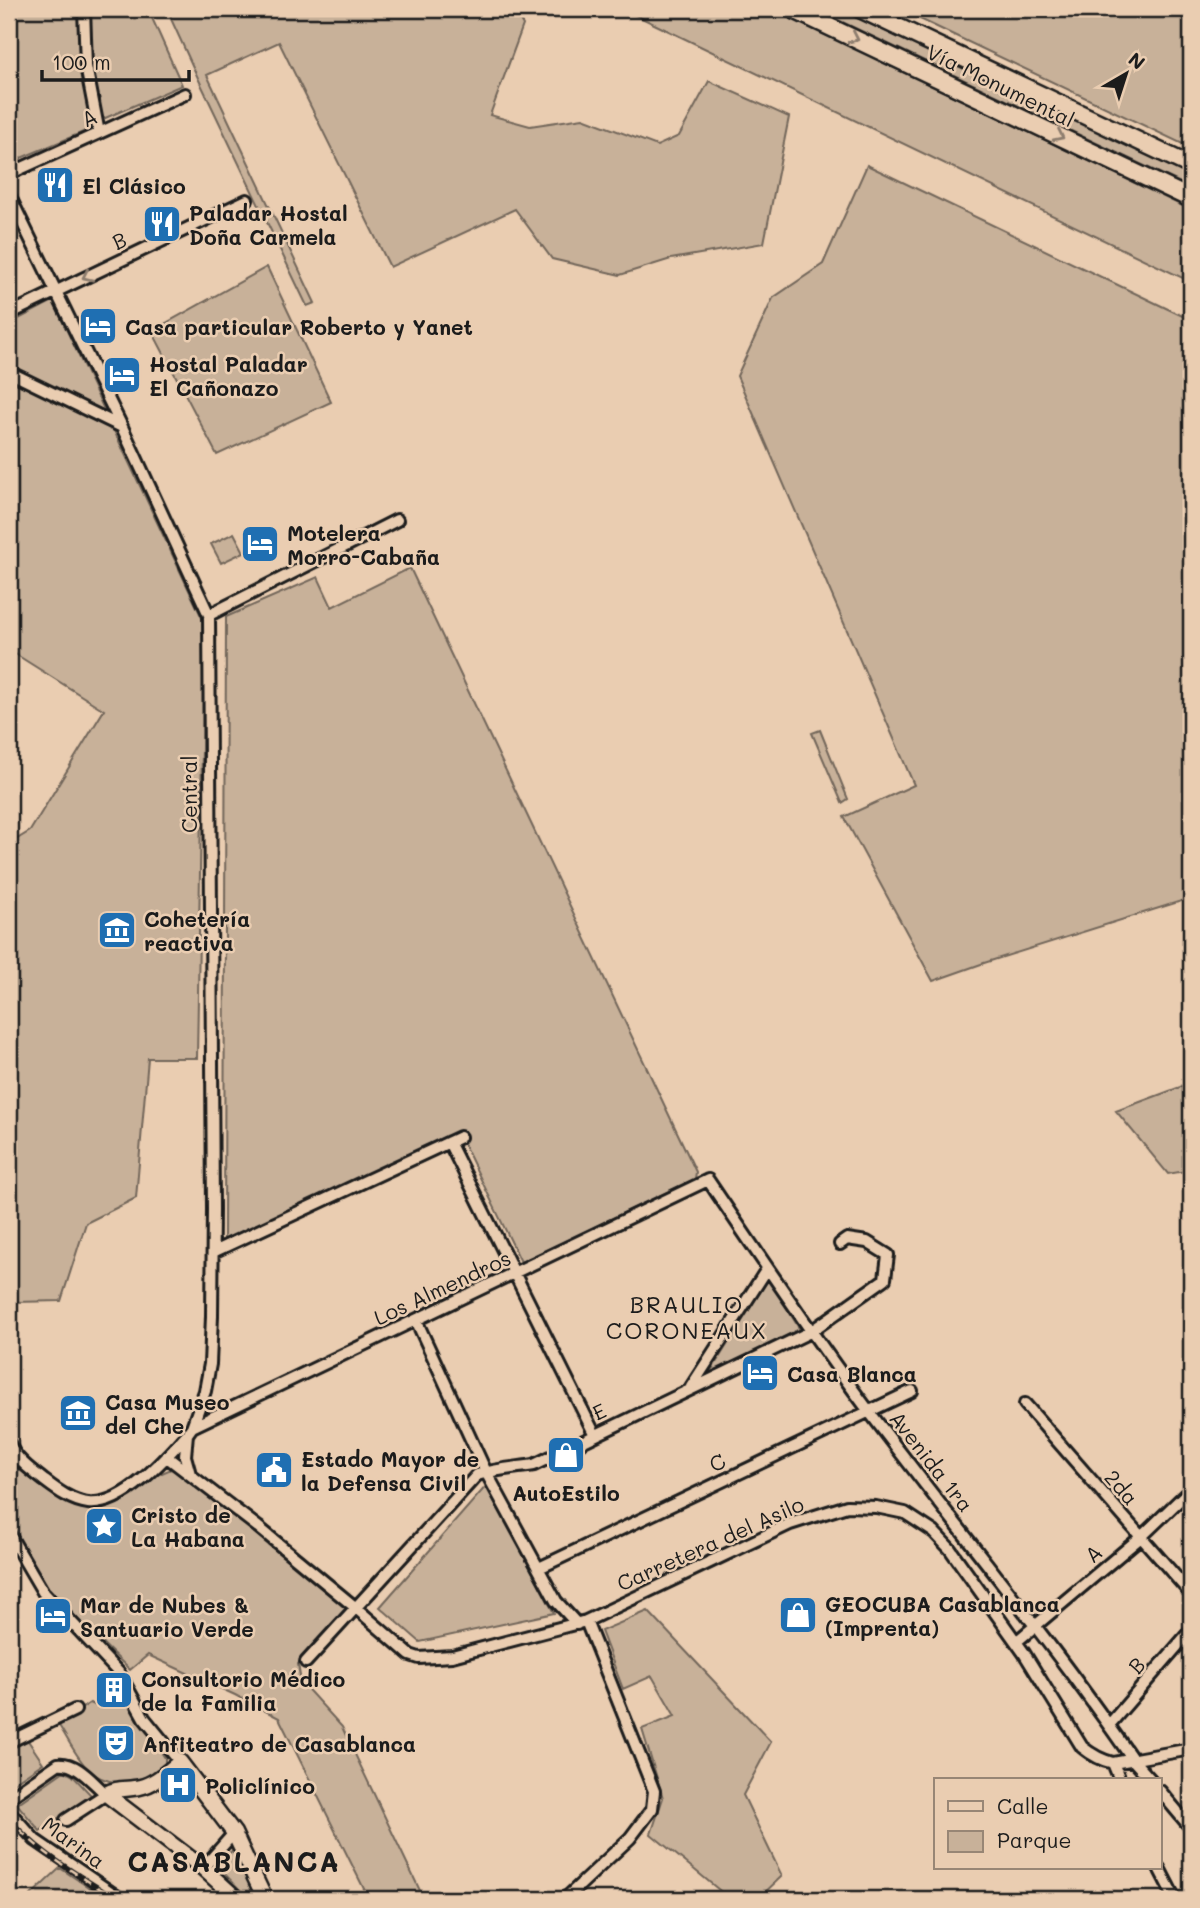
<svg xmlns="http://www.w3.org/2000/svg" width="1200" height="1908" viewBox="0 0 1200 1908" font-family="Mali,sans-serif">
<rect width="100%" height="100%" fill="#eacdb1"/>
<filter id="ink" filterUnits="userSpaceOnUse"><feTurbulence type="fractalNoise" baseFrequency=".0143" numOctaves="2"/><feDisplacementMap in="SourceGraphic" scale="14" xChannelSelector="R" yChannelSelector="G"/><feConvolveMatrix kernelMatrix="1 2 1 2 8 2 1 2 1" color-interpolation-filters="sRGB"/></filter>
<g filter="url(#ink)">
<path fill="#c8b199" stroke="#72665a" stroke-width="2" d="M 9,9 L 78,9 L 83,77 L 93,128 L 9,163 Z
M 88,9 L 148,9 L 182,85 L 103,119 L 91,68 Z
M 170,9 L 513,9 L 523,25 L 490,115 L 530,126 L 583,118 L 657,146 L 679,136 L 709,81 L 789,117 L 764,243 L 671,259 L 620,275 L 552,259 L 515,209 L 390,267 L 279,42 L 207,75 L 315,303 L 307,306 L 198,78 L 171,19 Z
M 623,9 L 772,9 L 1191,210 L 1191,282 Z
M 815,9 L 838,9 L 1043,104 L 1191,176 L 1191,188 Z
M 899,9 L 1191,9 L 1191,148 Z
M 867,165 L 1191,320 L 1191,898 L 984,963 L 933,981 L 844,817 L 914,785 L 737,376 L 773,298 L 823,264 Z
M 267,267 L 331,402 L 217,455 L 152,331 Z
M 53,301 L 204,622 L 197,1058 L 148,1058 L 136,1198 L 86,1223 L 61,1301 L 15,1302 L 9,1275 L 9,864 L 16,854 L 9,850 L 9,834 L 17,839 L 30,831 L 104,710 L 9,650 L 9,324 Z
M 234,533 L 244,552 L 221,563 L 211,544 Z
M 410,568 L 696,1172 L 695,1179 L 521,1262 L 459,1134 L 224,1240 L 226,617 L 318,577 L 332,607 Z
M 820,730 L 848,799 L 842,803 L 812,733 Z
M 1191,1083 L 1191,1170 L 1168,1174 L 1116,1111 Z
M 769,1278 L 800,1330 L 709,1374 Z
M 9,1461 L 44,1489 L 72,1503 L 116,1501 L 155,1476 L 171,1469 L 183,1473 L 348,1608 L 298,1664 L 301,1682 L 342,1727 L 424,1899 L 369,1899 L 279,1718 L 235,1695 L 148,1655 L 130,1670 L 53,1595 L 29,1558 L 9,1519 Z
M 487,1485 L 554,1613 L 420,1642 L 380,1607 Z
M 648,1611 L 771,1742 L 743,1795 L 782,1876 L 758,1899 L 730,1899 L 651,1834 L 663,1798 L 642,1729 L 675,1716 L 652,1676 L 623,1689 L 601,1631 Z
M 124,1697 L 165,1758 L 165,1765 C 159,1770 153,1776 147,1778 C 128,1786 104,1784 89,1770 C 77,1759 68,1739 58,1724 L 90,1703 L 101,1708 Z
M 27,1739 L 43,1763 L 9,1786 L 9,1748 Z
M 64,1771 L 73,1776 L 91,1795 L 40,1831 L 17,1804 Z
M 234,1849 L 258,1899 L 249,1899 L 216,1865 Z
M 60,1868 L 106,1899 L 37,1899 L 31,1895 Z"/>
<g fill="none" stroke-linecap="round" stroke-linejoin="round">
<g stroke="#1c1c1c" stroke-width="16">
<path id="minor" d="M 84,9 L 86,66 L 99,133
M 9,174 L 185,94
M 9,195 L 122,427 L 209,615 L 213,1209 L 212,1316 L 210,1364 L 205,1391 L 192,1427 L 187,1434 C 166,1458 123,1507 88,1503 C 72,1501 58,1491 45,1481 C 32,1471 15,1459 9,1443
M 9,314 L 247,200
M 9,372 L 122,427
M 209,615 L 397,520
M 449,1142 L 595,1435
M 213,1252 L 460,1137
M 416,1320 L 486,1472 L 556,1601 L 577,1624
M 691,1387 L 767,1269
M 1025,1404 L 1191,1594
M 192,1427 L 708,1180 C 760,1257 812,1335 868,1410 C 956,1527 1050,1639 1133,1760 L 1151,1780
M 187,1434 L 185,1456 L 190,1474
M 167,1457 L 258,1527 L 356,1608 L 410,1655 L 419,1658 L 452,1656 L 586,1621 L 790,1524 L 847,1506 L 876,1507 L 905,1513 L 934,1532 L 950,1549 L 1024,1653 L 1082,1747 C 1092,1755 1100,1760 1113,1763 L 1191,1749
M 9,1534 L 43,1592 L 119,1673 L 144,1718 L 180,1762
M 539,1568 L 912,1391
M 1016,1642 L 1141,1537 L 1191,1489
M 306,1662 L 477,1475 C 496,1469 514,1468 534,1465 L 810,1332 L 885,1279 L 888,1255 L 867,1242 L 847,1239 L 840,1244
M 1109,1725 L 1191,1630
M 9,1742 L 75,1710
M 1113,1763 L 1120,1780
M 1160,1791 L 1191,1828
M 9,1798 L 58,1764 C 77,1762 92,1782 106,1794 L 66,1820
M 9,1811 L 35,1840 L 121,1899
M 203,1868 L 234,1833
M 1159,1868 L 1175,1899
M 565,1899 L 630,1838 L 652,1809 L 654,1791 L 586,1621"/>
</g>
<g stroke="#1c1c1c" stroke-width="19">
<path id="major" d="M 237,1899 L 203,1868 L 106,1794 C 117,1787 127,1790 140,1787 C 155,1784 168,1771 180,1762 L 234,1833 L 265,1899"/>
</g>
<g stroke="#1c1c1c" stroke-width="21">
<path id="highway" d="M 792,9 L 1191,199
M 860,9 L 1191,166"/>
</g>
<use href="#minor" stroke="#eacdb1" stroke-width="10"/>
<use href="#major" stroke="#eacdb1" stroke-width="14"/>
<use href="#highway" stroke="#eacdb1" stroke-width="16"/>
<g stroke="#1c1c1c" stroke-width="5">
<path id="rail" d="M 9,1818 C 38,1853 78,1874 116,1899"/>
</g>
<use href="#rail" stroke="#eacdb1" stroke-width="2.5" stroke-dasharray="8" stroke-linecap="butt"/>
</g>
<defs><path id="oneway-chevron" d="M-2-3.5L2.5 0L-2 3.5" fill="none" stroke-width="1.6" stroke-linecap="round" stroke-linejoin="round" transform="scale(1.75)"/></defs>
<g stroke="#8d7d6e">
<use href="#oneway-chevron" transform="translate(854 38) rotate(25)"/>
<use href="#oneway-chevron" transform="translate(1059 136) rotate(26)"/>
<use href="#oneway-chevron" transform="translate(87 276) rotate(155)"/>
</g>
</g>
<defs>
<g id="restaurant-square" transform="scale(2.0125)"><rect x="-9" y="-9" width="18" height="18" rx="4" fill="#1f6fb2" stroke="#eacdb1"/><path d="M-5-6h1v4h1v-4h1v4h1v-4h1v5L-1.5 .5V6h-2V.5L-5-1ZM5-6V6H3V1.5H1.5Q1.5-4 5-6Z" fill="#fff"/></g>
<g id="hotel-square" transform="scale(2.0125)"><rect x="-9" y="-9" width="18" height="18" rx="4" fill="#1f6fb2" stroke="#eacdb1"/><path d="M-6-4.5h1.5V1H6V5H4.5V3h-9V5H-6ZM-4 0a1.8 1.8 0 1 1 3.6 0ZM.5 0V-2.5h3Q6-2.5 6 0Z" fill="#fff"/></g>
<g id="museum-square" transform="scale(2.0125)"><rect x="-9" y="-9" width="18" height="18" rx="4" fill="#1f6fb2" stroke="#eacdb1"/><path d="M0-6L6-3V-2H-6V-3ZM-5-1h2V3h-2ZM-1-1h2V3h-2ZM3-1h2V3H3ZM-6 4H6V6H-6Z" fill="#fff"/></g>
<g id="shop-square" transform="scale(2.0125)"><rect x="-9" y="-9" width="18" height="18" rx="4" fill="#1f6fb2" stroke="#eacdb1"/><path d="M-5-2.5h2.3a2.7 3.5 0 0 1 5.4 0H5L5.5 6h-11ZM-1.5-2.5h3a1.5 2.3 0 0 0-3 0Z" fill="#fff"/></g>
<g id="civic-square" transform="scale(2.0125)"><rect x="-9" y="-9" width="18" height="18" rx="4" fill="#1f6fb2" stroke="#eacdb1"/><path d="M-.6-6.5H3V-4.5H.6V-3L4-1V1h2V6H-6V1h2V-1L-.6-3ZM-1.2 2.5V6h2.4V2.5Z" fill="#fff"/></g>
<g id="sight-square" transform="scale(2.0125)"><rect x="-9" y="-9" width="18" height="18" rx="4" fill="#1f6fb2" stroke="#eacdb1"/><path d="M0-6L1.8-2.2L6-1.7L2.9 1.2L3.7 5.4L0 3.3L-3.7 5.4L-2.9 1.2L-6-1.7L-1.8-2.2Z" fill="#fff"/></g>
<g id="building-square" transform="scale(2.0125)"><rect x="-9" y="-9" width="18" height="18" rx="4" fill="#1f6fb2" stroke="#eacdb1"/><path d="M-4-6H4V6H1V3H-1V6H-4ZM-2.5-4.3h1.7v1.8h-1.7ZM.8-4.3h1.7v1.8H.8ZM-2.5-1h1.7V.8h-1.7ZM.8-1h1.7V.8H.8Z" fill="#fff"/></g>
<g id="theatre-square" transform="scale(2.0125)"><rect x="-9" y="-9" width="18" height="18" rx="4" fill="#1f6fb2" stroke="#eacdb1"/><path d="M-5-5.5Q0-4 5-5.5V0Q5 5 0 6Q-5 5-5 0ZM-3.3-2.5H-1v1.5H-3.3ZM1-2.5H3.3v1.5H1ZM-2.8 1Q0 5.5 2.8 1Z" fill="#fff"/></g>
<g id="hospital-square" transform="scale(2.0125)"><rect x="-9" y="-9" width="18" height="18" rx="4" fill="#1f6fb2" stroke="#eacdb1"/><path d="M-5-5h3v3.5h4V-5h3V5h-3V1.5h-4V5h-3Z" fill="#fff"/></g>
</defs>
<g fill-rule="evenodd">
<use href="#restaurant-square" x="55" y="185"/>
<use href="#restaurant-square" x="162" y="224"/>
<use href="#hotel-square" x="98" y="326"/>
<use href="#hotel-square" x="122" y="375"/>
<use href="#hotel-square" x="260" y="544"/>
<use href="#museum-square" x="117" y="930"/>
<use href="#hotel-square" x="760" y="1373"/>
<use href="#museum-square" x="78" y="1413"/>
<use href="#shop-square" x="566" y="1455"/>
<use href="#civic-square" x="274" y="1470"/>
<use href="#sight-square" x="104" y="1526"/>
<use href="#shop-square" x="798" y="1615"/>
<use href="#hotel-square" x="53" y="1616"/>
<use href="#building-square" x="114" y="1690"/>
<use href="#theatre-square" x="116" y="1743"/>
<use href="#hospital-square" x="178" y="1785"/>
</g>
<g text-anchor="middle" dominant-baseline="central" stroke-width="5" stroke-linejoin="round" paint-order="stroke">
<g font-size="21" fill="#1c1c1c" stroke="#eacdb1">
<text transform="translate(1001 85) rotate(26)">Vía Monumental</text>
<text transform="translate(89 117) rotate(-24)">A</text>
<text transform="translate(119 240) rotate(-25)">B</text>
<text transform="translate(188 794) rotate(-90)">Central</text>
<text transform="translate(442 1287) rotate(-25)">Los Almendros</text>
<text transform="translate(599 1411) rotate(-26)">E</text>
<text transform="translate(932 1461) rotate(52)">Avenida 1ra</text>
<text transform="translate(717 1462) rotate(-25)">C</text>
<text transform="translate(1122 1487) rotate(49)">2da</text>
<text transform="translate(710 1543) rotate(-24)">Carretera del Asilo</text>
<text transform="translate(1093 1553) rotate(-41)">A</text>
<text transform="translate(1136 1665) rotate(-49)">B</text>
<text transform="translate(74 1842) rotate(36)">Marina</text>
</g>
<g font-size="21" font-weight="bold" fill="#1c1c1c" stroke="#eacdb1" text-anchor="start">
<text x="82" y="185">El Clásico</text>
<text x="189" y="212">Paladar Hostal<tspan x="189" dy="24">Doña Carmela</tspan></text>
<text x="125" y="326">Casa particular Roberto y Yanet</text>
<text x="149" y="363">Hostal Paladar<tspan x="149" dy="24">El Cañonazo</tspan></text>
<text x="287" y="532">Motelera<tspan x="287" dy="24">Morro-Cabaña</tspan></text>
<text x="144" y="918">Cohetería<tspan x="144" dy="24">reactiva</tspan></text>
<text x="787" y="1373">Casa Blanca</text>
<text x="105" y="1401">Casa Museo<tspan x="105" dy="24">del Che</tspan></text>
<text x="301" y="1458">Estado Mayor de<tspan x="301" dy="24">la Defensa Civil</tspan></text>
<text x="566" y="1492" text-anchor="middle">AutoEstilo</text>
<text x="131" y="1514">Cristo de<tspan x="131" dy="24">La Habana</tspan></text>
<text x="825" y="1603">GEOCUBA Casablanca<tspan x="825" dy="24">(Imprenta)</tspan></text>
<text x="80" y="1604">Mar de Nubes &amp;<tspan x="80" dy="24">Santuario Verde</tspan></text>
<text x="141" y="1678">Consultorio Médico<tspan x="141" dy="24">de la Familia</tspan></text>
<text x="143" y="1743">Anfiteatro de Casablanca</text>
<text x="205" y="1785">Policlínico</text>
</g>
<g font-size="23" letter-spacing="2" fill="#1c1c1c" stroke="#eacdb1">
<text x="687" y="1304">BRAULIO<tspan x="687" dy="26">CORONEAUX</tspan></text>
</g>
<g font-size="28" font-weight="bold" letter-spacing="2" fill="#1c1c1c" stroke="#eacdb1">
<text x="234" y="1861">CASABLANCA</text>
</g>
</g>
<rect width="1200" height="1908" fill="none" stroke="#eacdb1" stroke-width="35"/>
<rect x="18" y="18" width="1165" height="1873" fill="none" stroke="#1c1c1c" stroke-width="2.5" filter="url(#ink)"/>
<rect x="934" y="1778" width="228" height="91" fill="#eacdb1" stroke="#988675" stroke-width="2"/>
<rect x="948" y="1801" width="35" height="10" fill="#eacdb1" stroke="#988675" stroke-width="2"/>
<text x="997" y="1814" font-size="21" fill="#1c1c1c">Calle</text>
<rect x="948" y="1831" width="35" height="21" fill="#c8b199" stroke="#988675" stroke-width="2"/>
<text x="997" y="1848" font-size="21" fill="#1c1c1c">Parque</text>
<g transform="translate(1126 74) rotate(39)" stroke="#eacdb1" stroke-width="5" paint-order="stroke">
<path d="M0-5L12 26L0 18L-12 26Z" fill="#1c1c1c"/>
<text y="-10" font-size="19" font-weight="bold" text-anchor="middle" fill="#1c1c1c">N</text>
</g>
<path d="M42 70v10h147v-10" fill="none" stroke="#1c1c1c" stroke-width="3.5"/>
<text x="52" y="70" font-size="21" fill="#1c1c1c" stroke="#eacdb1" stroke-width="5" paint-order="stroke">100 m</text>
</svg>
